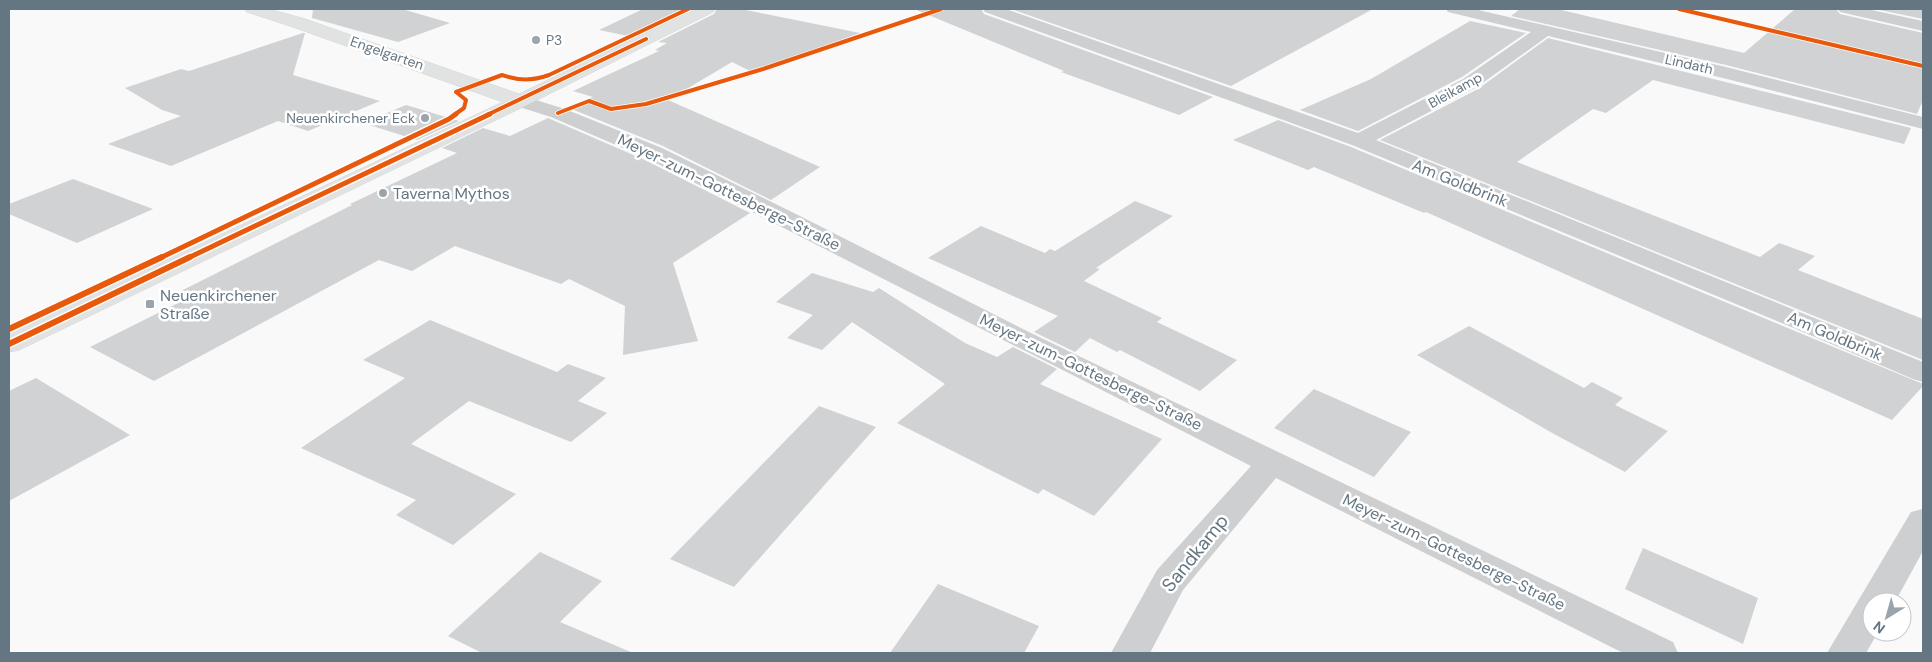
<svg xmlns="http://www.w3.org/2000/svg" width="1932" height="662" viewBox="0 0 1932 662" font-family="'DM Sans',sans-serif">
<rect width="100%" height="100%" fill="#f9f9f9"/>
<path fill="#d0d2d3" d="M 313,9 L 402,9 L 450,23 L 398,42 L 312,18 Z
M 643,9 L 691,9 L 633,37 L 599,30 Z
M 717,9 L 741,9 L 860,33 L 752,72 L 732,62 L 668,100 L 820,167 L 771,200 L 663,146 L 569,108 L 593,97 L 573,91 L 659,51 L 655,50 L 667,43 L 658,42 L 714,14 Z
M 914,9 L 981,9 L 984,14 L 1213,97 L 1179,115 L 1061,72 L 1064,71 Z
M 1011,9 L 1373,9 L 1231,86 Z
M 1520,9 L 1557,9 L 1744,53 L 1795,9 L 1836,9 L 1840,14 L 1923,33 L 1923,100 L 1917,114 L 1726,65 L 1511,16 Z
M 1875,9 L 1923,9 L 1923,19 Z
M 1470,21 L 1526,33 L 1462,77 L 1358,131 L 1300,110 L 1371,79 Z
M 303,33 L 305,33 L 293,75 L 380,101 L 308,131 L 278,121 L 171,166 L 108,144 L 181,116 L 162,110 L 125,88 L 181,69 L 189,71 Z
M 1548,38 L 1911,128 L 1904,144 L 1653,80 L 1606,113 L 1593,109 L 1517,162 L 1760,257 L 1779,243 L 1815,256 L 1798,270 L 1923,319 L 1923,360 L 1380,140 L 1478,89 Z
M 406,105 L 459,121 L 417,140 L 363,123 Z
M 548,118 L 645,160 L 750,213 L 673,263 L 698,341 L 623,355 L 625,306 L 569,279 L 561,284 L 455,246 L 412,271 L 379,260 L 154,381 L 90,347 L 184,300 L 173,295 L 352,205 L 350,204 L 457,153 L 442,148 L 483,128 L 510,136 Z
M 1278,120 L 1351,147 L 1923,384 L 1923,386 L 1892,420 L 1426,212 L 1424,213 L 1314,167 L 1308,170 L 1233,140 Z
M 73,179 L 153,209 L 77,243 L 9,214 L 9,204 Z
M 1135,201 L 1173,216 L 1096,268 L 1100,269 L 1084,281 L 1162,318 L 1157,322 L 1237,360 L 1200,391 L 1120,350 L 1117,352 L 1090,338 L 1075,352 L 1034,332 L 1058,316 L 928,258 L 981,226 L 1045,253 L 1050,249 L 1055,251 Z
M 812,273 L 873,292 L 879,288 L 965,343 L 997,357 L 1013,347 L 1057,369 L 1040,384 L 1162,439 L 1094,516 L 1043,489 L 1038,494 L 897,423 L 945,384 L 852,322 L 822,350 L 787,338 L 813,315 L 776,302 Z
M 430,320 L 557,372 L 568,364 L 606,378 L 578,401 L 607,413 L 571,442 L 469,401 L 411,444 L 516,494 L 453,545 L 396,515 L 416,500 L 301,448 L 405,378 L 363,360 Z
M 1469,326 L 1584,388 L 1592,382 L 1623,398 L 1615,405 L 1668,431 L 1625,472 L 1554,434 L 1417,355 Z
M 36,378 L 130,435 L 9,501 L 9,391 Z
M 1314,389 L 1411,432 L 1374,477 L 1274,428 Z
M 819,406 L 876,427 L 734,587 L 670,559 Z
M 1643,548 L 1758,598 L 1743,644 L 1625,589 Z
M 540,552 L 602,581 L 560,622 L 633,653 L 482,653 L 448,636 Z
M 938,584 L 1039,626 L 1024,653 L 890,653 Z"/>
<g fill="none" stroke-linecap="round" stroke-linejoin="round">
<g stroke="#d5d6d7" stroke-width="1">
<path id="secondary" d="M 245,9 L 269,9 L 305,19 L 519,94 L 695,9 L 715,9 L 713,12 L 527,105 L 19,350 L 9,352 L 9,334 L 503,102 L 293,27 L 247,12 Z"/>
</g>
<path fill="#cecfd0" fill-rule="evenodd" d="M 983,9 L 1006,9 L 1358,133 L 1463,79 L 1531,32 L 1448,12 L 1446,9 L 1474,9 L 1726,67 L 1923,117 L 1923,129 L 1723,78 L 1548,36 L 1477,87 L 1376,140 L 1923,362 L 1923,382 L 1913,379 L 1796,329 L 1352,145 L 985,12 Z
M 1838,9 L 1867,9 L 1923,21 L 1923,31 L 1840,12 Z
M 520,95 L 565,109 L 662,148 L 798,215 L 1031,333 L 1673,642 L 1678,653 L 1623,653 L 1276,478 L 1183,590 L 1150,653 L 1111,653 L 1157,570 L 1251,466 L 646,158 L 551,117 L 513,105 L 510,101 L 513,97 Z
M 1923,509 L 1923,551 L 1895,602 L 1872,602 L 1872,632 L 1878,632 L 1866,653 L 1827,653 L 1911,512 Z"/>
<use href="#secondary" fill="#e1e2e2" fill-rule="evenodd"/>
<g stroke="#fff" stroke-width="5.5">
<path id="cycleway-far2" d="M 1679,9 L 1923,66
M 558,113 L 589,101 L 611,109 L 646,104 L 763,69 L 941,9
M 454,115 L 464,108 L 466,100 L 456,92 L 502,75 C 520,81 532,81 549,75 L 688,9
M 487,115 L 646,39"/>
</g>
<g stroke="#fff" stroke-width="8">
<path id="cycleway-far1" d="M 160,258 L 449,119 L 456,114
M 188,258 L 490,114"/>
</g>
<g stroke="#fff" stroke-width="9">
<path id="cycleway" d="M 9,329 L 162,257
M 9,344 L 190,257"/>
</g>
<use href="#cycleway-far2" stroke="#e8590c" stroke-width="4"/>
<use href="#cycleway-far1" stroke="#e8590c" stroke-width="5"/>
<use href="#cycleway" stroke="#e8590c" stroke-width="6"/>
</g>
<g fill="#99a4ac" stroke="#fff" stroke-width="2">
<circle cx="536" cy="40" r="5"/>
<circle cx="425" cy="118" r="5"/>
<circle cx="383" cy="193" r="5"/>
<rect x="145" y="299" width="10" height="10" rx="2.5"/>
</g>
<g text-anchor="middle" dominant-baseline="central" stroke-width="5" stroke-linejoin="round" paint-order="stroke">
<g font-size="14" fill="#657683" stroke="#fff" text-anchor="start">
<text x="546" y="40">P3</text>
<text x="415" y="118" text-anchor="end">Neuenkirchener Eck</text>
</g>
<g font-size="14" fill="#657683" stroke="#fff">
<text transform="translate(387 53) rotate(19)">Engelgarten</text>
<text transform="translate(1689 64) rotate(13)">Lindath</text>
<text transform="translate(1455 90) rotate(-29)">Bleikamp</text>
</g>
<g font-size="16" fill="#657683" stroke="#fff">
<text transform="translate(1460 183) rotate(22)">Am Goldbrink</text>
<text transform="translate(729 192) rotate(26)">Meyer-zum-Gottesberge-Straße</text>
<text transform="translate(1835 336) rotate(23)">Am Goldbrink</text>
<text transform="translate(1091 372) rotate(26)">Meyer-zum-Gottesberge-Straße</text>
<text transform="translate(1454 552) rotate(26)">Meyer-zum-Gottesberge-Straße</text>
</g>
<g font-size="16" fill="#657683" stroke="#fff" text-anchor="start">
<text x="393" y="193">Taverna Mythos</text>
<text x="160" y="295">Neuenkirchener<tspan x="160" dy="18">Straße</tspan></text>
</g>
<g font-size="19" fill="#657683" stroke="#fff">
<text transform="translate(1195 553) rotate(-51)">Sandkamp</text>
</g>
</g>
<rect width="1932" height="662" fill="none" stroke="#657683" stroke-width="20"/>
<g transform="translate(1887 617) rotate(217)"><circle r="24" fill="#ffffff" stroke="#c1c8cd"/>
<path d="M0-4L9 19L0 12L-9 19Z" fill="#99a4ac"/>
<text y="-8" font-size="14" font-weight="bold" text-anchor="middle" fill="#657683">N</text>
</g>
</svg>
